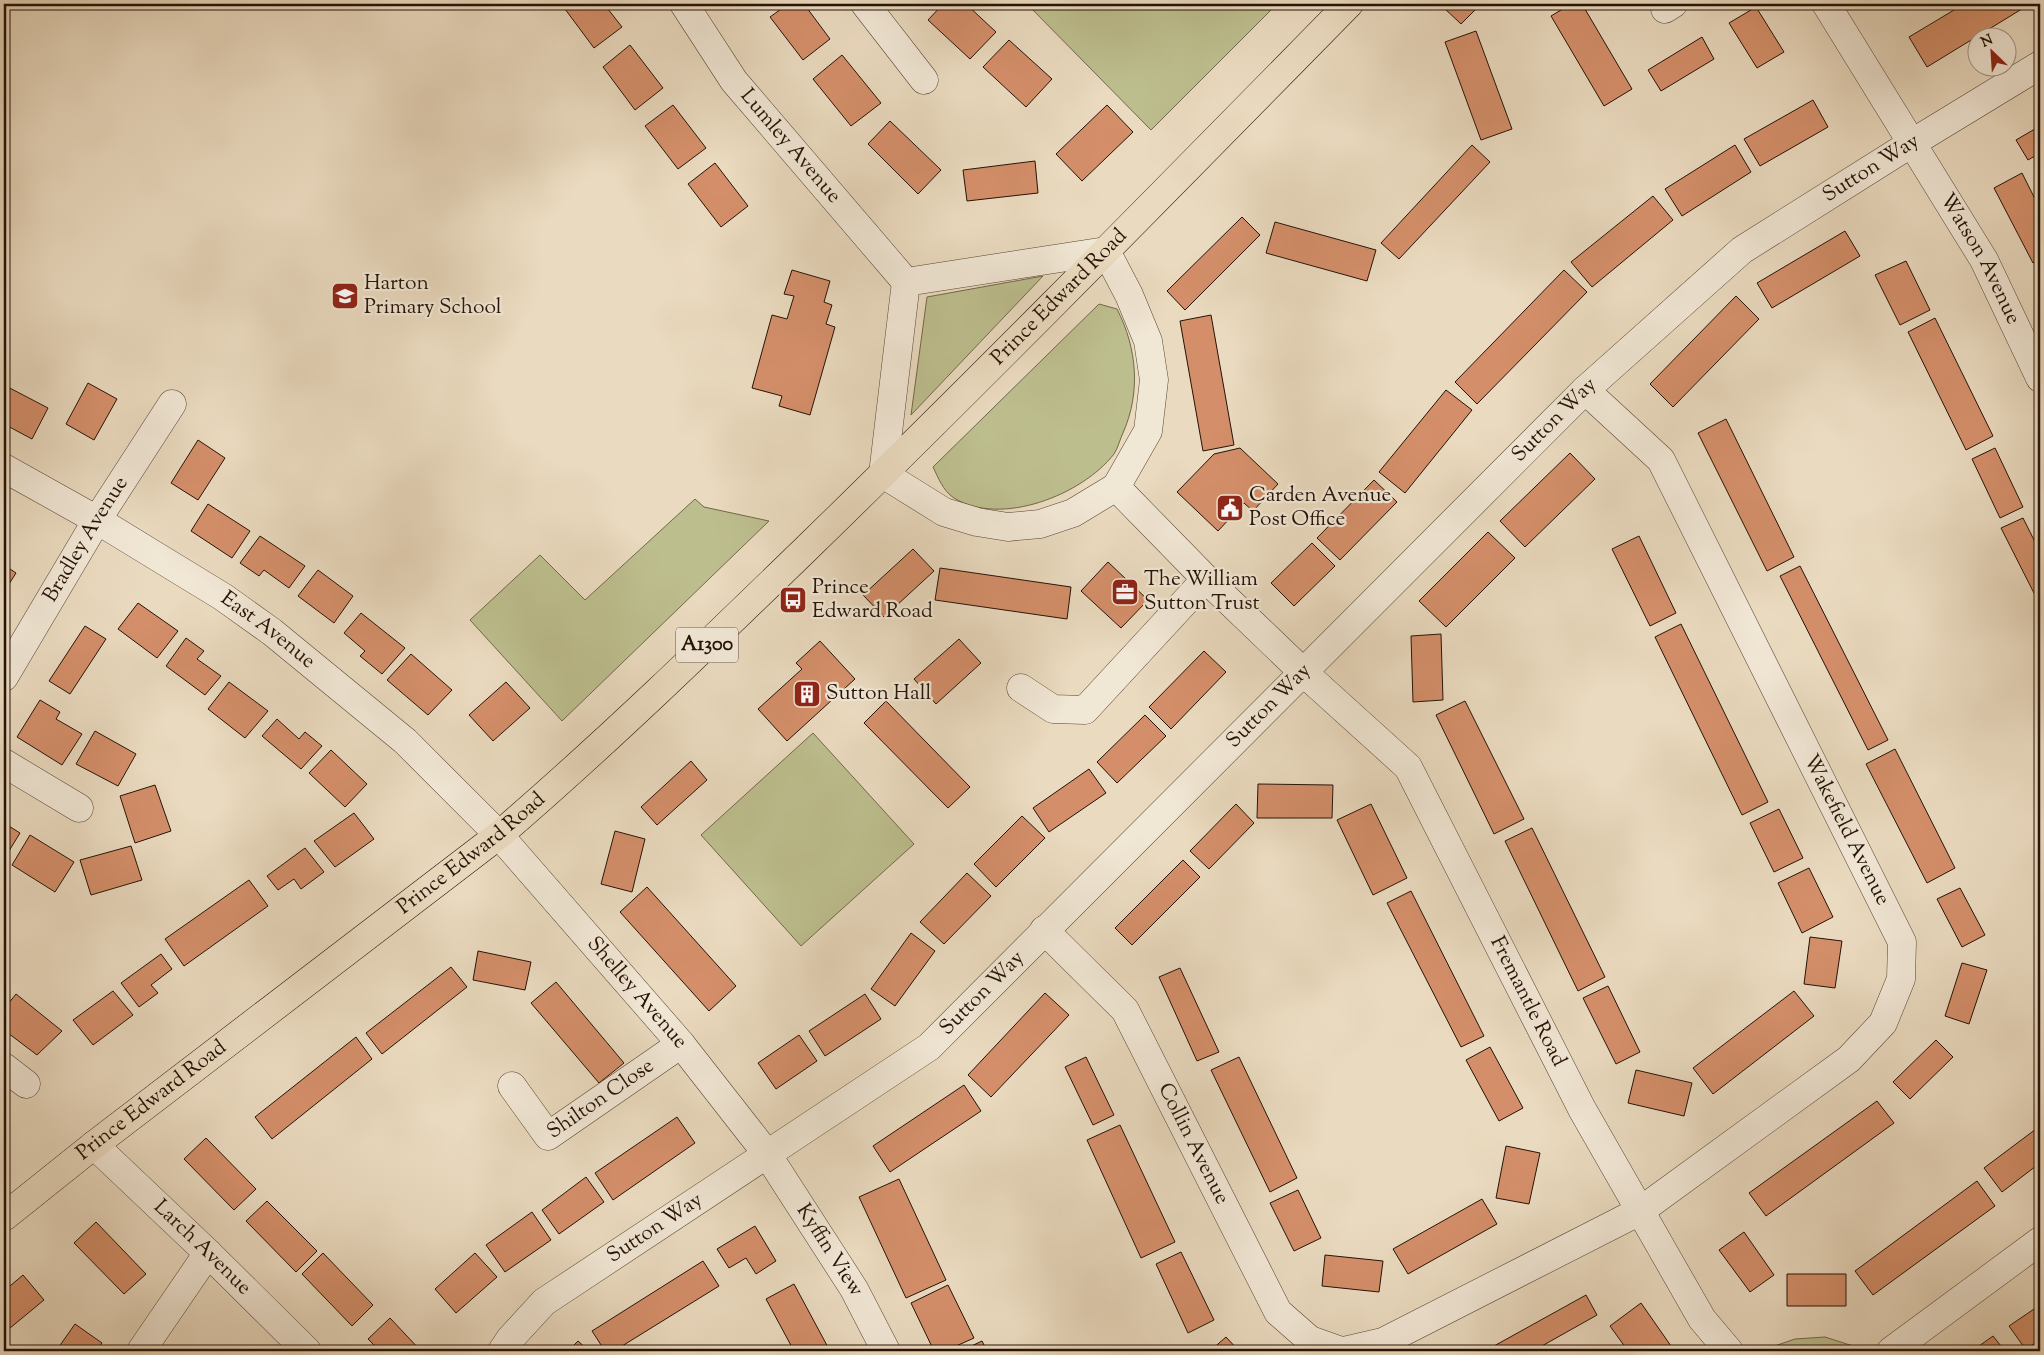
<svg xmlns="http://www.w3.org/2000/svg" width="2044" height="1355" viewBox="0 0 2044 1355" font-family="'Sorts Mill Goudy',serif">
<rect width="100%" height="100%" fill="#eadabf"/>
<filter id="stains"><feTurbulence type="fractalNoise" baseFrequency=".004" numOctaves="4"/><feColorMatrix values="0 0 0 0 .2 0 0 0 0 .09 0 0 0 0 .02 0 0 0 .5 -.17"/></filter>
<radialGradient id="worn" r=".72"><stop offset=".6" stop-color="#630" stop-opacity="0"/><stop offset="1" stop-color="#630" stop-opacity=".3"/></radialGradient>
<path fill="#bdbe8e" stroke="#70684a" d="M 1027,4 L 1277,4 L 1151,130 Z
M 1043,276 L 911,415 L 927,297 Z
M 1099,304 L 1117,309 C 1137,348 1141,392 1123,433 C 1120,439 1118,448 1114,454 C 1082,495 1001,527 954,498 C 943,491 938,477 933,467 Z
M 695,499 L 704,507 L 769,521 L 562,721 L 470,620 L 540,555 L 585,600 Z
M 813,733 L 914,844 L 801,946 L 701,835 Z
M 1825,1337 L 1853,1346 L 1848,1351 L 1763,1350 L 1795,1339 Z"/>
<path fill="#d48f6a" stroke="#241207" d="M 564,4 L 604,4 L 622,27 L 594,48 L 562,5 Z
M 788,4 L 804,4 L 830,39 L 803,60 L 770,17 Z
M 943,4 L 966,4 L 996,32 L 970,59 L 928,20 Z
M 1446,4 L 1481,4 L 1461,24 L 1443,7 Z
M 1571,4 L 1582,4 L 1632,89 L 1604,106 L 1551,16 Z
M 1964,4 L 2030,4 L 1927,67 L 1909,37 Z
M 1756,7 L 1784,52 L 1757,68 L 1729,23 Z
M 1476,31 L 1512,129 L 1481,140 L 1445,42 Z
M 1702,37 L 1714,59 L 1661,91 L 1648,70 Z
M 1009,40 L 1052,79 L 1026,107 L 983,67 Z
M 630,45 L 663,88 L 635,110 L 603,67 Z
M 842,55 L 881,103 L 851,126 L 813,79 Z
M 1813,100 L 1828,127 L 1760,166 L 1744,139 Z
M 673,105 L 706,148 L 678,169 L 645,126 Z
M 1107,105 L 1133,132 L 1082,181 L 1056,154 Z
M 890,121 L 941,170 L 918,194 L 868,144 Z
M 2040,126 L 2040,153 L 2028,160 L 2016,140 Z
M 1472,145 L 1490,162 L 1399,259 L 1381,243 Z
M 1735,145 L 1751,172 L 1682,216 L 1665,189 Z
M 1035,161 L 1038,193 L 967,201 L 963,170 Z
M 715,163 L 748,206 L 721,227 L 688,184 Z
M 2022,173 L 2040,209 L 2040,259 L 2033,263 L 1994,188 Z
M 1653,196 L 1673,220 L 1592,287 L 1571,262 Z
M 1242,217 L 1260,235 L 1185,310 L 1167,291 Z
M 1275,222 L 1376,250 L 1367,281 L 1266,253 Z
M 1845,231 L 1860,256 L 1772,308 L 1757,283 Z
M 1906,261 L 1930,310 L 1900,325 L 1875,275 Z
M 792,270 L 830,281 L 824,302 L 832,305 L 826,324 L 835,327 L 810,415 L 779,406 L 782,396 L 752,388 L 772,315 L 787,319 L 794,296 L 784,294 Z
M 1564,270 L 1587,292 L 1477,404 L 1455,382 Z
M 1736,296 L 1759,319 L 1673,407 L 1650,384 Z
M 1211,315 L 1234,445 L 1203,451 L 1180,321 Z
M 1935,318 L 1993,436 L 1966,450 L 1908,332 Z
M 88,383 L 117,399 L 94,440 L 66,424 Z
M 4,385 L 48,408 L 32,439 L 4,424 Z
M 1446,390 L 1472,410 L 1405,493 L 1379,472 Z
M 1726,419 L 1794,557 L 1767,571 L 1698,433 Z
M 198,440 L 225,458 L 198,500 L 171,483 Z
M 1240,448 L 1278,484 L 1253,511 L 1244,503 L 1218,531 L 1177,492 L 1214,454 Z
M 1995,448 L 2023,507 L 2000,518 L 1972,459 Z
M 1570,453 L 1595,479 L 1525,547 L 1500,521 Z
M 1374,480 L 1397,502 L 1340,560 L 1317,538 Z
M 208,504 L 250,531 L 232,558 L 191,531 Z
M 2023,518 L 2040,552 L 2040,605 L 2001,528 Z
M 1488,532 L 1515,558 L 1446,627 L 1419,601 Z
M 260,536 L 305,566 L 289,588 L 264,570 L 259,576 L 240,563 Z
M 1639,536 L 1676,613 L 1650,626 L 1612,549 Z
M 1312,543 L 1335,566 L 1294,606 L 1271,583 Z
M 913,549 L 934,571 L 884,617 L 863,595 Z
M 1108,562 L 1148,600 L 1121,628 L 1081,591 Z
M 4,565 L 16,573 L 4,592 Z
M 1800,566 L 1888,740 L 1868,750 L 1780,576 Z
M 940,568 L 1071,587 L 1067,619 L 935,600 Z
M 318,570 L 353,596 L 334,623 L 298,596 Z
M 138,603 L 178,631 L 157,658 L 118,629 Z
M 361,613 L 405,648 L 382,674 L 360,656 L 365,651 L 344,633 Z
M 1681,624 L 1768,802 L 1742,815 L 1655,637 Z
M 85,626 L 106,639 L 70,694 L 49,681 Z
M 1441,634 L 1443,700 L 1413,702 L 1411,636 Z
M 186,638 L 204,651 L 197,659 L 221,676 L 205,695 L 166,666 Z
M 959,639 L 981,663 L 936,704 L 914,679 Z
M 820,641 L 855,679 L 787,741 L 758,709 L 802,669 L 796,663 Z
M 1204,651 L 1226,672 L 1171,729 L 1149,707 Z
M 411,654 L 452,690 L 428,715 L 387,680 Z
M 229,682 L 268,711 L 245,738 L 208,709 Z
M 506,682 L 530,708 L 493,741 L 469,715 Z
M 40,700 L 60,712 L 56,719 L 82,734 L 62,765 L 17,737 Z
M 886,701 L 970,787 L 948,808 L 864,723 Z
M 1465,701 L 1524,819 L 1494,834 L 1436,715 Z
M 1145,715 L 1166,736 L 1117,783 L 1097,762 Z
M 277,719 L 299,739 L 305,732 L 322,746 L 301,769 L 262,736 Z
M 95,731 L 136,754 L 118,786 L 76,764 Z
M 1895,749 L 1955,868 L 1927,883 L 1866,764 Z
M 331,750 L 367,784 L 345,807 L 309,773 Z
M 691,761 L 707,780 L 657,825 L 641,807 Z
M 1089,769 L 1106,793 L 1049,832 L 1033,808 Z
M 1258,784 L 1333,785 L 1332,818 L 1257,818 Z
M 155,785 L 171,831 L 135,843 L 120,796 Z
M 1236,804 L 1254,823 L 1209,869 L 1190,851 Z
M 1371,804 L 1407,878 L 1373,895 L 1337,820 Z
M 1779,809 L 1803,858 L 1774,872 L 1750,823 Z
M 354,813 L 374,839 L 335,867 L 314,841 Z
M 1022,816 L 1045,838 L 996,887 L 974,864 Z
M 4,823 L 20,833 L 4,859 Z
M 1532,828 L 1605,977 L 1578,991 L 1505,841 Z
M 615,831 L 645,839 L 632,892 L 601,884 Z
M 30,835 L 74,862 L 55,892 L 12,865 Z
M 131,846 L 142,880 L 91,895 L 80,860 Z
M 305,848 L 324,872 L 301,889 L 294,879 L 278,890 L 267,876 Z
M 1183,860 L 1200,877 L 1132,945 L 1115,928 Z
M 1809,868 L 1833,917 L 1802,933 L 1778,883 Z
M 967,873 L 991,896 L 944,944 L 920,922 Z
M 249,880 L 268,906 L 184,966 L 165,939 Z
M 647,887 L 736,986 L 709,1011 L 620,912 Z
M 1960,888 L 1985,935 L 1962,947 L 1937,899 Z
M 1411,891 L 1484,1036 L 1461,1047 L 1387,903 Z
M 911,933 L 935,951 L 895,1006 L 871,989 Z
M 1810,937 L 1842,941 L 1835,988 L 1804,984 Z
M 478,951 L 531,962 L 525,990 L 473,980 Z
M 161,954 L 172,969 L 151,985 L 158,993 L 139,1007 L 121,983 Z
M 1962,963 L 1987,970 L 1969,1024 L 1945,1016 Z
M 451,967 L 467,987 L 382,1054 L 366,1033 Z
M 1180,968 L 1219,1052 L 1197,1061 L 1159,977 Z
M 556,982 L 624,1063 L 599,1083 L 531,1003 Z
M 1608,986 L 1640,1052 L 1616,1064 L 1583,998 Z
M 113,991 L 133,1015 L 93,1045 L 73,1020 Z
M 1794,991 L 1814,1016 L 1713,1094 L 1693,1068 Z
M 1045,993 L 1069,1015 L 991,1097 L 968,1075 Z
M 16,994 L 62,1031 L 37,1055 L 4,1030 L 4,1009 Z
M 865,994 L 881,1019 L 825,1056 L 809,1031 Z
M 799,1035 L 817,1061 L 776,1089 L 758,1063 Z
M 356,1037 L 372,1059 L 272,1139 L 255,1117 Z
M 1936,1040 L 1953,1057 L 1910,1099 L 1893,1082 Z
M 1490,1047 L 1523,1108 L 1499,1121 L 1466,1060 Z
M 1086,1057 L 1114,1115 L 1093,1125 L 1065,1067 Z
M 1239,1057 L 1297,1178 L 1270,1192 L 1211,1070 Z
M 1636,1070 L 1692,1083 L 1684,1116 L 1628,1103 Z
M 964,1085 L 981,1111 L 890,1172 L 873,1146 Z
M 1877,1101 L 1894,1123 L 1766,1216 L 1749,1193 Z
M 677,1117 L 695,1143 L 613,1200 L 595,1173 Z
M 1120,1125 L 1175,1242 L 1141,1258 L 1087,1140 Z
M 2040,1126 L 2040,1163 L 2002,1192 L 1984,1168 Z
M 206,1138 L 256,1189 L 234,1210 L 184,1159 Z
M 1506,1146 L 1540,1153 L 1529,1204 L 1496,1198 Z
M 586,1177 L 604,1202 L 559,1234 L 542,1210 Z
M 899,1179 L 946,1280 L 906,1298 L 859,1197 Z
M 1977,1181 L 1995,1206 L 1873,1295 L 1855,1271 Z
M 1298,1190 L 1321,1238 L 1294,1251 L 1270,1203 Z
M 1482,1199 L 1497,1224 L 1408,1274 L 1393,1249 Z
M 267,1201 L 317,1251 L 296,1272 L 246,1221 Z
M 532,1212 L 551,1240 L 505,1272 L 486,1245 Z
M 96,1222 L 146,1274 L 124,1294 L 74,1243 Z
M 755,1226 L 776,1261 L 756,1274 L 746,1258 L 729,1268 L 717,1249 Z
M 1744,1232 L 1774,1275 L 1750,1292 L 1719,1250 Z
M 1181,1252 L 1214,1320 L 1188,1333 L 1156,1264 Z
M 323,1253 L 373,1305 L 352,1326 L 302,1274 Z
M 475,1253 L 497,1277 L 456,1313 L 435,1289 Z
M 1325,1255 L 1383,1261 L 1379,1292 L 1322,1286 Z
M 703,1261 L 719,1286 L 614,1351 L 605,1351 L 592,1331 Z
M 1787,1274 L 1846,1274 L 1846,1306 L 1787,1306 Z
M 23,1275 L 44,1300 L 4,1333 L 4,1291 Z
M 794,1284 L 830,1351 L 794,1351 L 766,1299 Z
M 948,1285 L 974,1338 L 945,1351 L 934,1351 L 911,1303 Z
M 1586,1295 L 1597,1315 L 1533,1351 L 1485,1351 Z
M 1641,1303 L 1671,1346 L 1664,1351 L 1628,1351 L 1610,1326 Z
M 2040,1305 L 2040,1339 L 2026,1350 L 2009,1326 Z
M 390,1318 L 421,1351 L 380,1351 L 368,1339 Z
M 75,1324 L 102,1343 L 96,1351 L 56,1351 Z
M 1993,1336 L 2005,1351 L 1972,1351 Z
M 1226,1337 L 1239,1351 L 1210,1351 Z
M 578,1341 L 589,1351 L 568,1351 Z
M 982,1341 L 987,1351 L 961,1351 Z"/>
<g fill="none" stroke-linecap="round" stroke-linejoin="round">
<g stroke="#564435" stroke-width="29">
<g id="minor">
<path id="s1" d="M 684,4 L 734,81 L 906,282"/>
<path d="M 865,4 L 924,80"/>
<path id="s2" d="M 1826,4 L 1984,260 L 2040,378"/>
<path d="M 1665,9 L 1673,4"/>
<path d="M 1106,251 L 1129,295 L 1148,341 L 1154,380 L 1148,431 L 1116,487 L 1073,513 L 1040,524 L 1008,527 L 977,522 L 944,512 L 883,474 L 906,282 Z"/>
<path id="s3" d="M 4,468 L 97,520 L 223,597 L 272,632 L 405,741 L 499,835 L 681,1044 L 767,1154 L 854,1289 L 886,1351"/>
<path id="s4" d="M 1116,487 L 1206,579 L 1303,672 L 1408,767 L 1582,1109 L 1702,1319 L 1729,1351"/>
<path id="s5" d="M 4,677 L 97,520 L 172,404"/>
<path d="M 1021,688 L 1053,709 L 1085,710 L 1206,579"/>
<path d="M 4,763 L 79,808"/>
<path id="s6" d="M 1044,930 L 1125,1010 L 1278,1312 L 1310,1340 L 1341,1351"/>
<path d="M 4,1067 L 26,1084"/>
<path id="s7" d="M 512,1086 L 548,1136 L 681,1044"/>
<path id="s8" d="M 94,1145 L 208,1253 L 307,1351"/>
<path d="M 141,1351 L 208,1253"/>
<path id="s9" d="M 502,1351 L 510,1339 L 544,1302 L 929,1047 L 1585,390 L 1742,250 L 1912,143 L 2040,65"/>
<path d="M 1344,1351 L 1383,1342 L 1640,1211 L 1849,1059 L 1883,1023 L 1901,979 L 1902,942 L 1661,460 L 1585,390"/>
<path d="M 1891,1351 L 2040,1241"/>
</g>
</g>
<g stroke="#241207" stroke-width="29">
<g id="major">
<path id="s10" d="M 4,1217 L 94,1145 L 499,835 C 606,743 708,644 809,546 C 992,368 1170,186 1349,4"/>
</g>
</g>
<use href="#minor" stroke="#f1e7d5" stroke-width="28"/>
<use href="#major" stroke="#eadabf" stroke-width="28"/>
</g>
<defs>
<g id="school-square" transform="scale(1.4375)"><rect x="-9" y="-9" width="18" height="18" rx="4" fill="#8f2418" stroke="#f1e7d5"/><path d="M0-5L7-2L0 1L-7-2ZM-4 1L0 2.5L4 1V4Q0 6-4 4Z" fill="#fff"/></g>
<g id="civic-square" transform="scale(1.4375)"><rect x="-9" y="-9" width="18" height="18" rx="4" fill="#8f2418" stroke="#f1e7d5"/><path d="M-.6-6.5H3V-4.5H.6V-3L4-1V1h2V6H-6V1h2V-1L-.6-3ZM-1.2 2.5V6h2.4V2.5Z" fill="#fff"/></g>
<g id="office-square" transform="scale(1.4375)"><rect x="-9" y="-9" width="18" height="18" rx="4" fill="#8f2418" stroke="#f1e7d5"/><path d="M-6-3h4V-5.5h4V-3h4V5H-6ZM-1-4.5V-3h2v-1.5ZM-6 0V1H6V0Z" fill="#fff"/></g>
<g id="bus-square" transform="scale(1.4375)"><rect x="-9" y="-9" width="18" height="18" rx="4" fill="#8f2418" stroke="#f1e7d5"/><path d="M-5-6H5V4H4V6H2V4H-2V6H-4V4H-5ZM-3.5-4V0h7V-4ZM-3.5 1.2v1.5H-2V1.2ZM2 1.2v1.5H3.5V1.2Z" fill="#fff"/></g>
<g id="building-square" transform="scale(1.4375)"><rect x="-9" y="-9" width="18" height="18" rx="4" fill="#8f2418" stroke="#f1e7d5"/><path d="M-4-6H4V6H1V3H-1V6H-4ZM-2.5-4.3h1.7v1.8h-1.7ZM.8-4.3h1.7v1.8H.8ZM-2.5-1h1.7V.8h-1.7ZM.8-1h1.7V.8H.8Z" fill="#fff"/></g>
</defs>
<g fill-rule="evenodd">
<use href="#school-square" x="345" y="296"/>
<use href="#civic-square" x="1230" y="508"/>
<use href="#office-square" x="1125" y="592"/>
<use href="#bus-square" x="793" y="600"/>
<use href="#building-square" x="807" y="694"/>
</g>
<g text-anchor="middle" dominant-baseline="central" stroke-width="4.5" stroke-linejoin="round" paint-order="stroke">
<rect fill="#f1e7d5" stroke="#625245" stroke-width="1" x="676" y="627.5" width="62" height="35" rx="4"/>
<g font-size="20" font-weight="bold" fill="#241207">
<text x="707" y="645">A1300</text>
</g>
<g font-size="21" fill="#241207" stroke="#f1e7d5">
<text stroke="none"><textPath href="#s1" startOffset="178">Lumley Avenue</textPath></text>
<text stroke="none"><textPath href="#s9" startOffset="1818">Sutton Way</textPath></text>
<text stroke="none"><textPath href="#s2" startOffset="298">Watson Avenue</textPath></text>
<text stroke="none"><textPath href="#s10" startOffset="1402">Prince Edward Road</textPath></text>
<text stroke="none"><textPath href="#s9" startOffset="1412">Sutton Way</textPath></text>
<text stroke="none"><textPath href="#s5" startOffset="160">Bradley Avenue</textPath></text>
<text stroke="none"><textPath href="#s3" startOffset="310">East Avenue</textPath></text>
<text stroke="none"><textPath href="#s9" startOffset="1008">Sutton Way</textPath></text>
<text transform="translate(1846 830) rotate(63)">Wakefield Avenue</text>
<text stroke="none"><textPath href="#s10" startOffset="592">Prince Edward Road</textPath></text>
<text stroke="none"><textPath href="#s9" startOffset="602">Sutton Way</textPath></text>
<text stroke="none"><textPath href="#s3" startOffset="829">Shelley Avenue</textPath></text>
<text stroke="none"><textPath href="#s4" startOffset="668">Fremantle Road</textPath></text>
<text stroke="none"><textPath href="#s7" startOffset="126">Shilton Close</textPath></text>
<text stroke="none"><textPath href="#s10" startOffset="188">Prince Edward Road</textPath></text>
<text stroke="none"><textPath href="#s6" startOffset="264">Collin Avenue</textPath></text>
<text stroke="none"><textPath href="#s9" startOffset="198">Sutton Way</textPath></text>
<text stroke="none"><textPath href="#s8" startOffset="149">Larch Avenue</textPath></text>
<text stroke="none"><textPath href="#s3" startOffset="1151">Kyffin View</textPath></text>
</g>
<g font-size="21" fill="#241207" stroke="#f1e7d5" text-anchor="start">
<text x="364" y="284">Harton<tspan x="364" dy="24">Primary School</tspan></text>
<text x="1249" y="496">Carden Avenue<tspan x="1249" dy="24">Post Office</tspan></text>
<text x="1144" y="580">The William<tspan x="1144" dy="24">Sutton Trust</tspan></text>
<text x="812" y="588">Prince<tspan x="812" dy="24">Edward Road</tspan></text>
<text x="826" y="694">Sutton Hall</text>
</g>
</g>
<rect width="2044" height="1355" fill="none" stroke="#eadabf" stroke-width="20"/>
<rect x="5" y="5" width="2034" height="1345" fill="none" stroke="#241207" stroke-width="2.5"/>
<rect x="10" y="10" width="2024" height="1335" fill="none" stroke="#241207"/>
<g transform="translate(1992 52) rotate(335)"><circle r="24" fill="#f1e7d5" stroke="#9f9283"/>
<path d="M0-4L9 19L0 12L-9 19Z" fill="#8f2418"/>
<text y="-8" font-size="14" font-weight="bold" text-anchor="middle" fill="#241207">N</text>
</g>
<rect width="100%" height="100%" filter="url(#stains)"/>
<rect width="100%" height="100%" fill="url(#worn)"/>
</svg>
